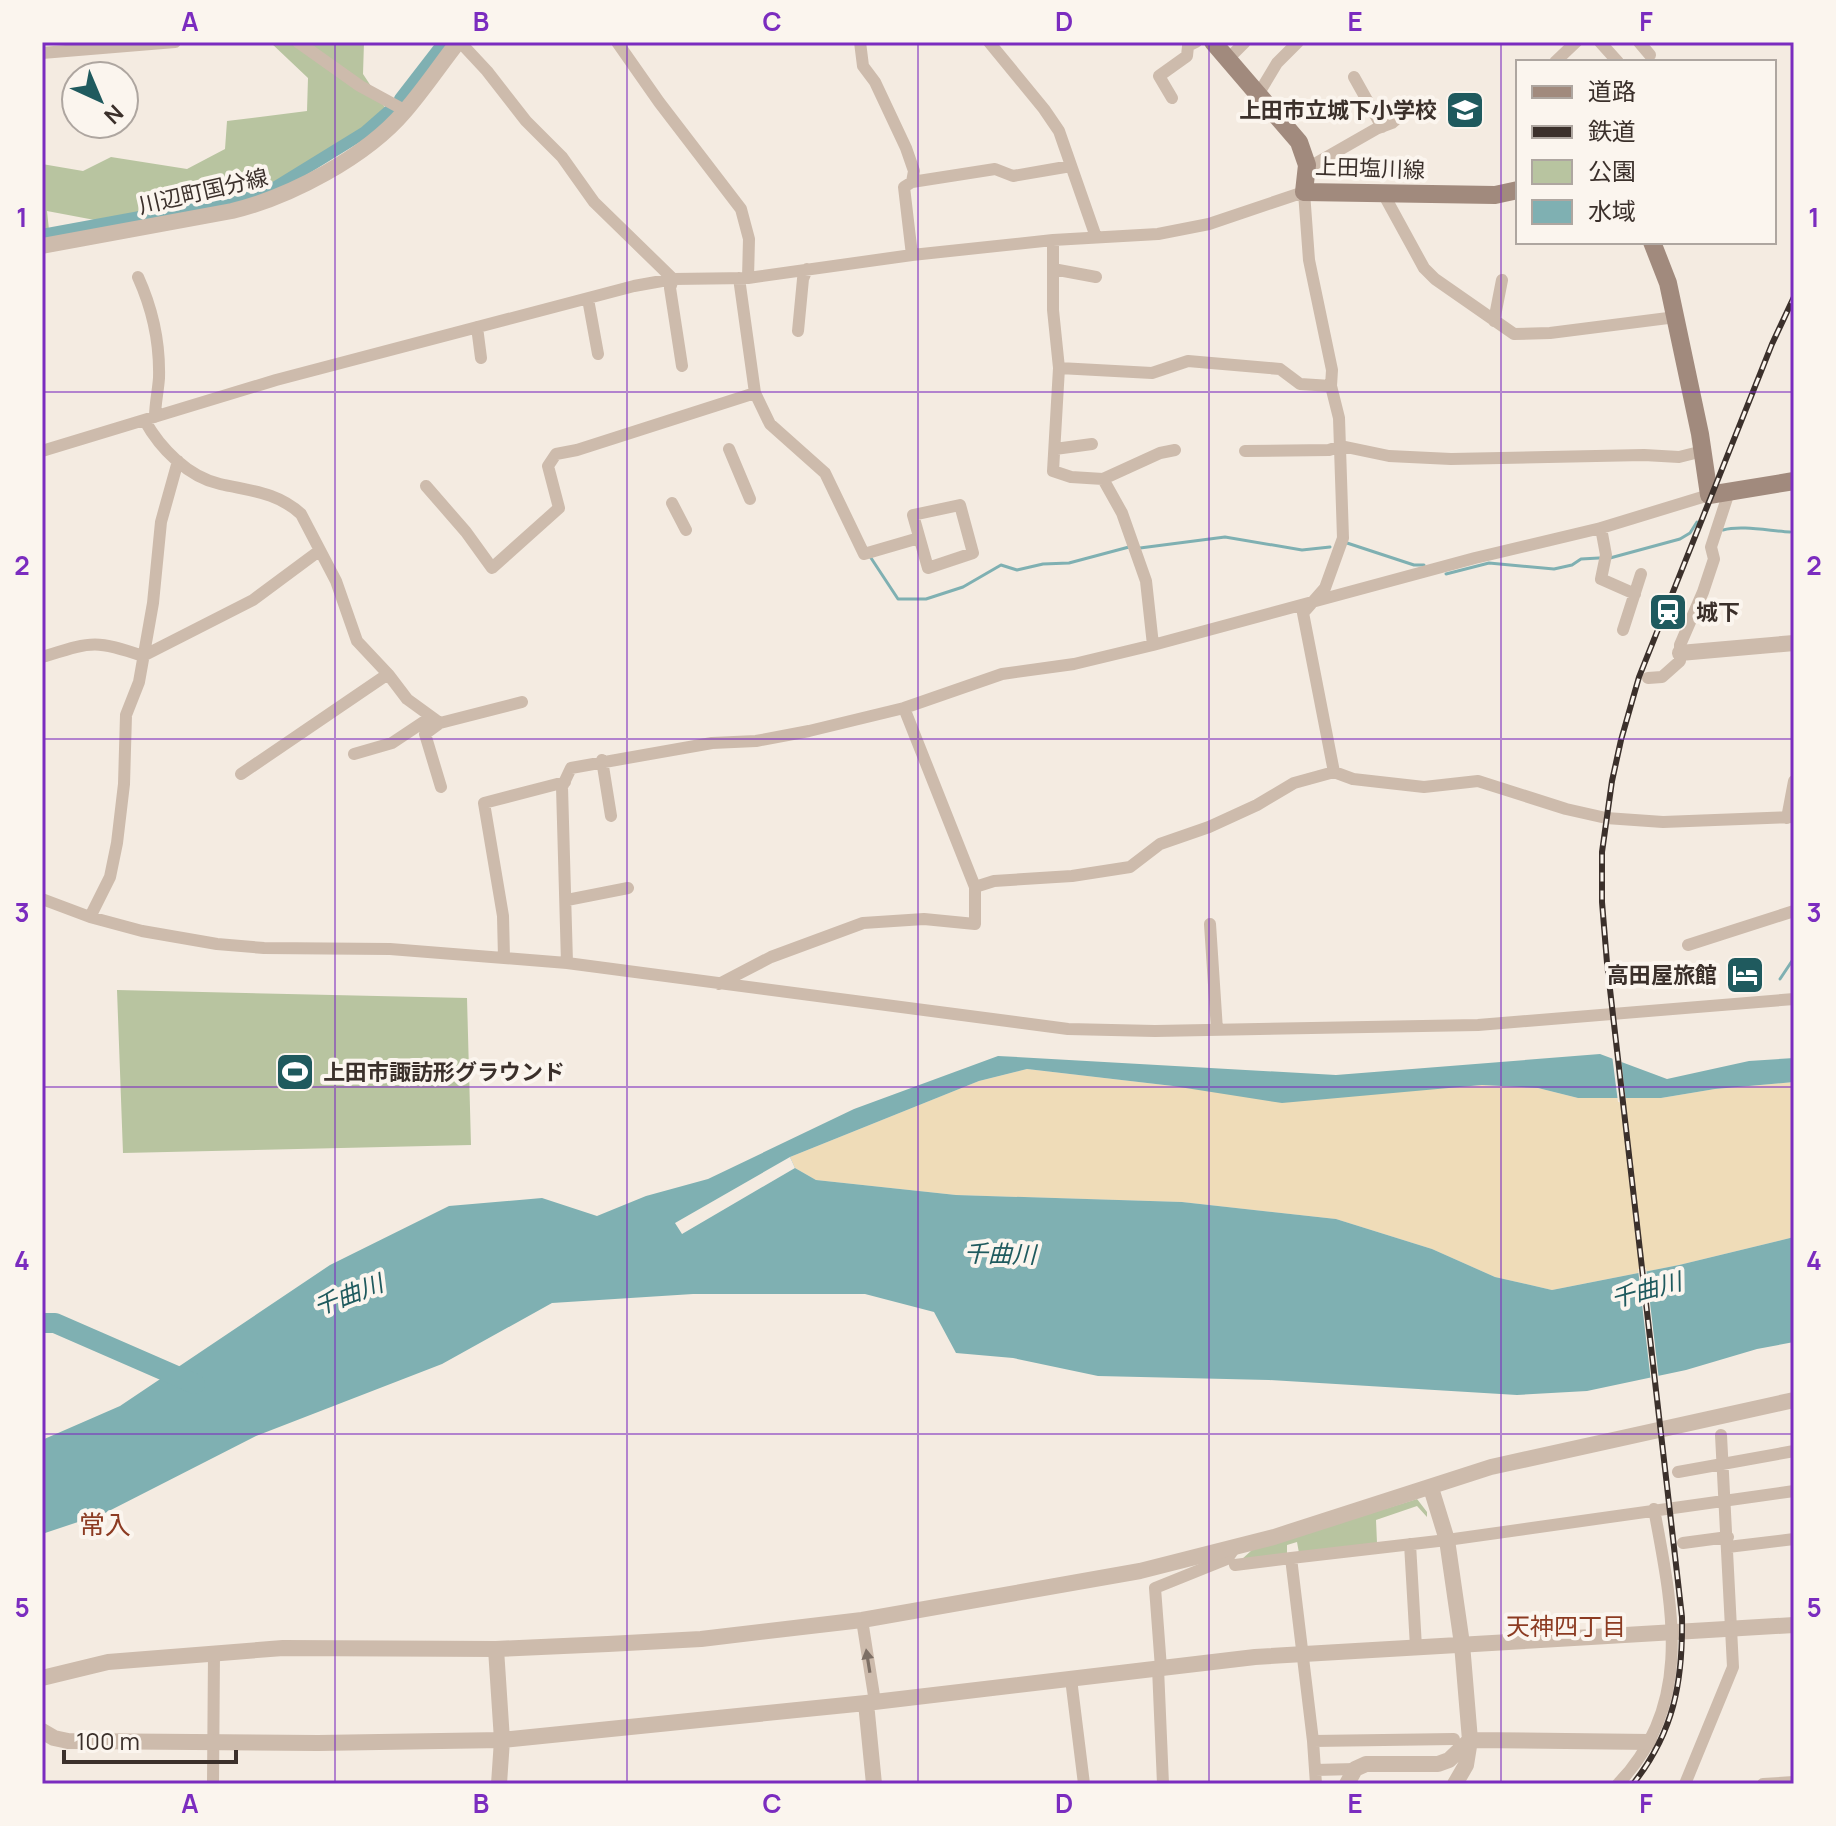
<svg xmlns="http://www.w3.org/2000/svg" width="1836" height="1826" viewBox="0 0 1836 1826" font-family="Manrope,'Noto Sans JP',sans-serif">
<rect width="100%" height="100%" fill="#f4ebe1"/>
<path fill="#b8c4a0" d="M 270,42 L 364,42 L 363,74 L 386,109 L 362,130 L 292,177 L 251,193 L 100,221 L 47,211 L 49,230 L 42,231 L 42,164 L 83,171 L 111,157 L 187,169 L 225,149 L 227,121 L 307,111 L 308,78 Z
M 117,990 L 467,998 L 471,1145 L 123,1153 Z
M 1417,1499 L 1427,1512 L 1427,1517 L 1417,1506 L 1376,1520 L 1377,1543 L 1299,1553 L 1297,1542 L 1287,1545 L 1287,1554 L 1241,1560 L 1252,1550 Z"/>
<path fill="#efdcb8" d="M 1027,1069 L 1173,1086 L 1382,1092 L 1482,1085 L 1538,1088 L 1578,1098 L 1661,1098 L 1715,1089 L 1794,1082 L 1794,1237 L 1679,1265 L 1552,1290 L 1495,1277 L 1432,1249 L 1336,1219 L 1182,1202 L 956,1195 L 816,1180 L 795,1168 L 790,1157 L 979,1081 Z"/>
<path fill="#7fb0b2" d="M 1600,1054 L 1667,1079 L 1749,1061 L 1794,1058 L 1794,1082 L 1715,1089 L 1661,1098 L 1578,1098 L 1538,1088 L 1482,1085 L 1282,1103 L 1173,1086 L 1027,1069 L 979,1081 L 790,1157 L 795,1168 L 816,1180 L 956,1195 L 1182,1202 L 1336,1219 L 1432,1249 L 1495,1277 L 1552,1290 L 1679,1265 L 1794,1237 L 1794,1342 L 1757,1349 L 1686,1370 L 1587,1391 L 1517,1395 L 1269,1380 L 1098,1376 L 1013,1358 L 956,1353 L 934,1312 L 865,1294 L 693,1294 L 552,1303 L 442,1364 L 256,1436 L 105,1513 L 42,1534 L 42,1440 L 120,1406 L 330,1265 L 449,1206 L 542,1198 L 597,1216 L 646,1196 L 708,1179 L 854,1109 L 998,1056 L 1336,1075 Z"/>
<path fill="#f4ebe1" d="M 1612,1055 L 1621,1058 L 1626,1102 L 1618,1102 Z
M 790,1157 L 795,1168 L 682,1234 L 675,1223 Z
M 1646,1268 L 1659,1380 L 1651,1382 L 1638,1269 Z"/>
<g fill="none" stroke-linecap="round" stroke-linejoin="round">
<path stroke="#7fb0b2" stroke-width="3" d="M 1723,530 C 1741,525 1770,531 1790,532
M 1347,543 L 1414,565 L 1424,565
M 1140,548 L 1225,537 L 1302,550 L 1330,547
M 871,558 L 898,599 L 926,599 L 963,587 L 1001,565 L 1017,570 L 1043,564 L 1069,563 L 1129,547
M 1610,558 L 1680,539 L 1690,533 L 1697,522
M 1446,574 L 1489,563 L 1554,569 L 1572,565 L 1581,559 L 1599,558
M 1780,979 L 1794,958"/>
<path stroke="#7fb0b2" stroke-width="12" d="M 400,99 L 444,42
M 42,235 L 227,201 L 274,188 L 365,132 L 389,111"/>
<path stroke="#7fb0b2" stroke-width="20" d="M 42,1323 L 55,1323 L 195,1384"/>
<path stroke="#cdbbac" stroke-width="12" d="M 298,42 L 360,86 L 406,111
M 460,42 L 487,71 L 526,121 L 562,157 L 594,202 L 673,279 L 670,288 L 682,366
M 617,42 L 659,102 L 741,209 L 749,239 L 748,278
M 860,42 L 863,66 L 875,82 L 906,148 L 914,171 L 912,182
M 989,42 L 1044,109 L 1059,131 L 1096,237
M 1600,42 L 1618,62
M 1639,42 L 1650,55
M 42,53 L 175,42
M 1229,58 L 1245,42
M 1555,62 L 1576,42
M 1354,77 L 1382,127
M 1259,93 L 1277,63 L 1298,42
M 1172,98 L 1159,76 L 1187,56 L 1188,46 L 1196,42
M 1306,169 L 1376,129 L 1392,123 L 1409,108
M 1384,195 L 1424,268 L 1435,279 L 1514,334 L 1550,333 L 1676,317
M 1053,240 L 1053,310 L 1059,368 L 1053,471 L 1071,477 L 1103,479 L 1160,453 L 1175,450
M 912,255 L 904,187 L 912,182 L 995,169 L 1013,176 L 1071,166
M 1053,269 L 1096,277
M 138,277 C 153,310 160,342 159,378 C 158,392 155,404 155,417
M 739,278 L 755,393 L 770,424 L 825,473 L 864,554 L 919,538
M 588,299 L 598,354
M 1494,321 L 1502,280
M 477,327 L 481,358
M 798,331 L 803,279 L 807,269
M 1059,368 L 1152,373 L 1188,361 L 1280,369 L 1300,384 L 1331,386
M 145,421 C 160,448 188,477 220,484 C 250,491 277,492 301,514 L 336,581 L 357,641 L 388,674 L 407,699 L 440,723 L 522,702
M 729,449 L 750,499
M 1055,449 L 1092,444
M 42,451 L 276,380 L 634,286 L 673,279 L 748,278 L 912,255 L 1053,240 L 1158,234 L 1209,224 L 1304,192 L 1309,260 L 1332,370 L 1331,386 L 1339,418 L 1343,538 L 1325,588 L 1303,613 L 1334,772
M 1245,451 L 1329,450 L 1341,446 L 1389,456 L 1451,459 L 1644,455 L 1679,457 L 1703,451
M 1103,479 L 1122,513 L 1146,581 L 1153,645
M 426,486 L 466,532 L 492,568 L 559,508 L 548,466 L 556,454 L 577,450 L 755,393
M 672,503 L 686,530
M 960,505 L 973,553 L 928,568 L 913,515 Z
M 1601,528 L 1606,555 L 1601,579 L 1635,594
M 1623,630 L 1641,574
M 42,657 C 91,642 94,639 143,656 L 253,600 L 319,551
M 1648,678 L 1662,677 L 1680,661 L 1680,645 L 1703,592 L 1714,559 L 1711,547 L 1729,492
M 904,708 L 975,887
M 440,723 L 425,734 L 441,787
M 354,754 L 392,743 L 431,717
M 602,760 L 611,816
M 241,774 L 388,674
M 1787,818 L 1794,781
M 42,899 L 90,917 L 142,931 L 217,944 L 264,948 L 390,949 L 567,963 L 1068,1029 L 1155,1031 L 1478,1025 L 1794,999
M 567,900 L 628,888
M 90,917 L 110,877 L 117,843 L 124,784 L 126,715 L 139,682 L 153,603 L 161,522 L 178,461
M 1210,924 L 1217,1030
M 1688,945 L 1794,911
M 504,958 L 503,916 L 484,803 L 565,782
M 567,963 L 562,787 L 571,768 L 712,743 L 756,741 L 809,731 L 904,708 L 1002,674 L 1074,664 L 1153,645 L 1475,558 L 1601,528 L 1709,495
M 719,984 L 771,957 L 863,923 L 924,919 L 975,924 L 975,887 L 994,881 L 1072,876 L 1130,867 L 1160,844 L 1209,827 L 1257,805 L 1294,783 L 1334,772 L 1353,779 L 1424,787 L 1478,781 L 1566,809 L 1606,818 L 1663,822 L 1794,817
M 1678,1472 L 1794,1451
M 1683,1543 L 1728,1537
M 1410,1544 L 1416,1647
M 1728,1547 L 1794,1539
M 1291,1558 L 1447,1540 L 1794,1491
M 1235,1565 L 1291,1558 L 1313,1741 L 1316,1784
M 862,1620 L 875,1702
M 1158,1668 L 1163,1784
M 1161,1668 L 1155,1588 L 1227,1559 L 1236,1546
M 1071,1679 L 1084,1784
M 1313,1741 L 1454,1739
M 1315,1770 L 1355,1769
M 213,1784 L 214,1653
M 1618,1784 C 1695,1704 1672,1606 1654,1509
M 1685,1784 L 1733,1667 L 1721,1435
M 1763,1784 L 1794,1782"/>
<path stroke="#cdbbac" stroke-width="16" d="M 42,246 L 232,211 C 290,197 366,157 405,111 C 424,89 440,65 458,42
M 1680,653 L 1794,643
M 1431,1488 L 1447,1540 L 1462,1644 L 1470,1740 L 1466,1765 L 1455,1784
M 496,1649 L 502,1740 L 499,1784
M 42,1678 L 108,1662 L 283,1648 L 496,1649 L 608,1644 L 701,1639 L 862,1620 L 1140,1571 L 1274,1537 L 1491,1467 L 1794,1400
M 866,1703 L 874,1784
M 42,1731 L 54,1738 L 68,1741 L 318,1743 L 502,1740 L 866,1703 L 1255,1657 L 1794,1625
M 1347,1784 L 1355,1769 L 1366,1764 L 1438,1764 L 1449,1760 L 1470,1740 L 1650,1742"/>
<path stroke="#a18a7d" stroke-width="18" d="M 1213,42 L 1299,142 L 1307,165 L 1304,192 L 1495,195 L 1518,190
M 1652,242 L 1668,283 L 1700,434 L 1709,495 L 1794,481"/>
<g stroke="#3b302b" stroke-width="6">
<path id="rail" d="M 1633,1784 C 1674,1732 1683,1682 1682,1617 L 1607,963 L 1602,902 L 1602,852 L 1612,781 L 1621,740 L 1639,677 L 1772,344 L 1794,297"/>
</g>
<use href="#rail" stroke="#fbf5ee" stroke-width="3" stroke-dasharray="9" stroke-linecap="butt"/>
</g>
<defs><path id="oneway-solid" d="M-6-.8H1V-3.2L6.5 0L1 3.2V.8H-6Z" transform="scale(2)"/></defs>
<use fill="#7d6f65" href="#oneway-solid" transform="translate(868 1661) rotate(-99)"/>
<path fill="none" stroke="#7b2cbf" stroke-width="2" stroke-opacity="0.55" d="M 335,42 L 335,1784M 627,42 L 627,1784M 918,42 L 918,1784M 1209,42 L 1209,1784M 1501,42 L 1501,1784M 42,392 L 1794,392M 42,739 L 1794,739M 42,1087 L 1794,1087M 42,1434 L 1794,1434"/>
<defs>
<g id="school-square" transform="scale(2)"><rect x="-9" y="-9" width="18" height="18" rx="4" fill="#1f5a5e" stroke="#fbf5ee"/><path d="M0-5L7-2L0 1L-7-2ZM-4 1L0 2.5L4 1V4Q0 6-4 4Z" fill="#fff"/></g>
<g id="station-square" transform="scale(2)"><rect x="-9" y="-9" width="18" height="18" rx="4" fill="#1f5a5e" stroke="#fbf5ee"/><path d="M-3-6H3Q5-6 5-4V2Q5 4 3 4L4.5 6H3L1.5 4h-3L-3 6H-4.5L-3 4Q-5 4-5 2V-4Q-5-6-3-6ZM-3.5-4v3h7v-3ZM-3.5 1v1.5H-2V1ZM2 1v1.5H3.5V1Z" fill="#fff"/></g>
<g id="hotel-square" transform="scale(2)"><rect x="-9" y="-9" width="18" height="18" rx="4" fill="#1f5a5e" stroke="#fbf5ee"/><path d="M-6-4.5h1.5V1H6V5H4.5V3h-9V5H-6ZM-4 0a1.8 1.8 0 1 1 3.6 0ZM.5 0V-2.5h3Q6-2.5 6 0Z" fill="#fff"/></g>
<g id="stadium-square" transform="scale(2)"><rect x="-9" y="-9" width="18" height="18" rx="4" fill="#1f5a5e" stroke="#fbf5ee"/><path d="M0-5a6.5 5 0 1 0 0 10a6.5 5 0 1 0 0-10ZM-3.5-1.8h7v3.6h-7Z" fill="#fff"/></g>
</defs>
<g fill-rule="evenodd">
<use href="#school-square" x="1465" y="110"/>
<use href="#station-square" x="1668" y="612"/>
<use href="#hotel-square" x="1745" y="975"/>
<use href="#stadium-square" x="295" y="1072"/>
</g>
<g text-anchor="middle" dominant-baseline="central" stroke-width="8" stroke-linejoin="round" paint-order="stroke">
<g font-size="22" font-weight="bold" fill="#3b302b" stroke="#fbf5ee" text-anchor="end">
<text x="1437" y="110">上田市立城下小学校</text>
<text x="1696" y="612" text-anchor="start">城下</text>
<text x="1717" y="975">高田屋旅館</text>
<text x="323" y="1072" text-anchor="start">上田市諏訪形グラウンド</text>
</g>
<g font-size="22" fill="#3b302b" stroke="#fbf5ee">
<text transform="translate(1370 168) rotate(2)">上田塩川線</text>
<text transform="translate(203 191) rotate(-13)">川辺町国分線</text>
</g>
<g font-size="24" font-style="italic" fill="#1f5a5e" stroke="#fbf5ee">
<text transform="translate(1000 1253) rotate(1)">千曲川</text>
<text transform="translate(1646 1289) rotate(-15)">千曲川</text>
<text transform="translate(348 1294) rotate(-21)">千曲川</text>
</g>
<g font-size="24" fill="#8c3b22" stroke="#fbf5ee">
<text x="1566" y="1625">天神四丁目</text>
</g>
<g font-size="26" fill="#8c3b22" stroke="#fbf5ee">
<text x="105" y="1524">常入</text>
</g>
</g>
<rect width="1836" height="1826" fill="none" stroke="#fbf5ee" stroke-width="88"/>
<rect x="1516" y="60" width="260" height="184" fill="#fbf5ee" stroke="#aea6a0" stroke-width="2"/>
<rect x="1532" y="86" width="40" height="12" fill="#a18a7d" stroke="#aea6a0" stroke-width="2"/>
<text x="1588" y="100" font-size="24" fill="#3b302b">道路</text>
<rect x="1532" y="126" width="40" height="12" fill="#3b302b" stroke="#aea6a0" stroke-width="2"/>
<text x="1588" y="140" font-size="24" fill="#3b302b">鉄道</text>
<rect x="1532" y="160" width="40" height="24" fill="#b8c4a0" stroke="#aea6a0" stroke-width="2"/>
<text x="1588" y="180" font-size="24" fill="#3b302b">公園</text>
<rect x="1532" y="200" width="40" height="24" fill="#7fb0b2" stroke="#aea6a0" stroke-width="2"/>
<text x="1588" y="220" font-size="24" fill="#3b302b">水域</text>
<g transform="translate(100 100) rotate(136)"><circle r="38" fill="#fbf5ee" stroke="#aea6a0" stroke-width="2"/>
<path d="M0-6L14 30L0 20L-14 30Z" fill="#1f5a5e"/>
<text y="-12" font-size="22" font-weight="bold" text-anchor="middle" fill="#3b302b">N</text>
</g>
<path d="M64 1750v12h172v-12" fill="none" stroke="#3b302b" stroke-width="4"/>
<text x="76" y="1750" font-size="24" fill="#3b302b" stroke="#fbf5ee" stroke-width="6" paint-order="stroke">100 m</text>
<rect x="44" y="44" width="1748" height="1738" fill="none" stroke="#7b2cbf" stroke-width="3"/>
<g font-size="26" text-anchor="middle" font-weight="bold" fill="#7b2cbf">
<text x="190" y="31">A</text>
<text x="481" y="31">B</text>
<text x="772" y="31">C</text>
<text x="1064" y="31">D</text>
<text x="1355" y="31">E</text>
<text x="1646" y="31">F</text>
<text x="22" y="227">1</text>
<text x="1814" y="227">1</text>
<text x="22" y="575">2</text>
<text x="1814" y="575">2</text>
<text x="22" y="922">3</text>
<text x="1814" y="922">3</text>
<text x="22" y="1270">4</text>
<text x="1814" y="1270">4</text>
<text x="22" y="1617">5</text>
<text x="1814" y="1617">5</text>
<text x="190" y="1813">A</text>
<text x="481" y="1813">B</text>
<text x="772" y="1813">C</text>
<text x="1064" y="1813">D</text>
<text x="1355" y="1813">E</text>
<text x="1646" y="1813">F</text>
</g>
</svg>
